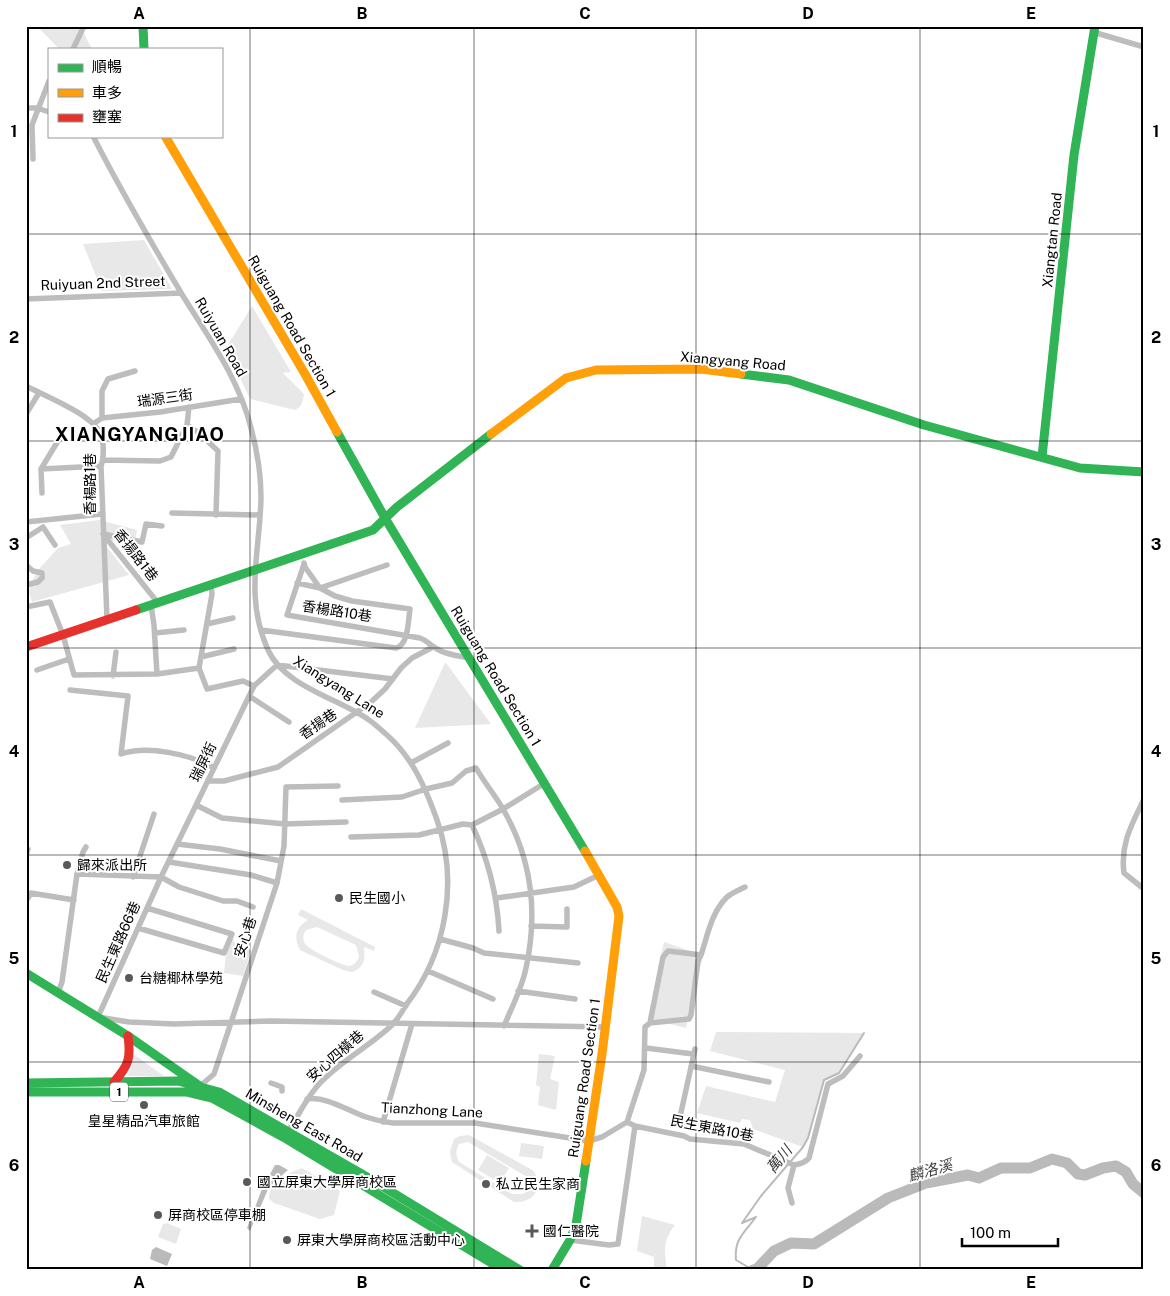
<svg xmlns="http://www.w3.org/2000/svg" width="1170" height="1296" viewBox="0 0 1170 1296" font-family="'Public Sans','Noto Sans TC',sans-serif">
<rect width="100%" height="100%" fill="#fff"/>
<path fill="#e8e8e8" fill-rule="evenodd" d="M 37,26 L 80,26 L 92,49 L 59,49 Z
M 144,240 L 172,289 L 102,291 L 83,244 Z
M 252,306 L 291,372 L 283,373 L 304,394 C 303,401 302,407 295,410 L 250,399 L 226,348 Z
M 99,520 L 137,530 L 134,545 L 100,538 L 129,575 L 32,602 L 29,592 L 31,583 L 39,569 L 58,548 L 71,544 L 60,525 Z
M 445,663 L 446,663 L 491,724 L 415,728 Z
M 301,909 L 375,947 L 374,951 L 364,947 C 365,960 365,967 352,972 L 343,970 L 300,950 C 293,937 296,927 308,920 L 298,915 ZM 317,927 L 356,945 L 359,957 C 357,961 355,965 350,966 C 344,967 310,950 306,945 C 302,940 303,935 306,930 Z
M 233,938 L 234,942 L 251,951 L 243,976 L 224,973 L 226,953 Z
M 664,942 L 703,955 L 686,1028 L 648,1018 Z
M 716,1032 L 864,1033 L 839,1073 L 824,1080 L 808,1138 L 803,1147 L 753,1129 L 750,1120 L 742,1119 L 740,1123 L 697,1113 L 706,1086 L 775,1102 L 785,1070 L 710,1051 Z
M 132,1053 L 164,1076 L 127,1076 L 132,1067 Z
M 539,1054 L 555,1056 L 550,1079 L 559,1082 L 556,1110 L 538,1105 L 540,1087 L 536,1085 Z
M 469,1135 L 534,1171 C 543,1189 534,1203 514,1202 L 452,1162 L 450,1152 L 454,1139 L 460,1136 ZM 468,1142 L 527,1177 L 530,1181 L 531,1188 L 523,1194 L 512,1194 L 459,1162 C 456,1156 455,1151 459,1144 Z
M 521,1143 L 544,1146 L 542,1159 L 519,1156 Z
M 487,1155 L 509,1168 L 500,1183 L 478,1170 Z
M 302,1168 L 340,1191 L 334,1215 L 320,1219 L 274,1203 L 269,1199 C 268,1183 288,1173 302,1168 Z
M 642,1216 L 675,1225 C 663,1240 664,1251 667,1270 L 654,1270 L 654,1257 L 637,1251 Z
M 167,1223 L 181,1229 L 176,1244 L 158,1237 L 163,1224 Z"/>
<path fill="#bababa" d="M 275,1165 L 279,1165 L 288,1170 L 269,1187 L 250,1231 L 247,1228 L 262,1189 Z
M 156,1247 L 172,1254 L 167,1266 L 150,1259 L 152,1250 Z"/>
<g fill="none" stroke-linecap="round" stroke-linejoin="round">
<path stroke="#bababa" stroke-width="2" d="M 753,1270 L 736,1260 C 734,1239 744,1233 756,1217 L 742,1223 L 761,1196 L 803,1147 L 808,1138 L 824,1080 L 839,1073 L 864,1033"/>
<path stroke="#bababa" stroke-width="11" d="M 753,1270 L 757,1269 L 774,1251 L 791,1243 L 814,1244 L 888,1198 L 926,1183 L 968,1175 L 979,1178 L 1001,1168 L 1030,1168 L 1052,1159 L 1067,1163 L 1078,1174 L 1085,1175 L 1103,1168 L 1116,1166 L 1126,1172 L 1133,1184 L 1144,1193"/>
<path stroke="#bdbdbd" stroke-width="5.5" d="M 1093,32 L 1144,47
M 73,49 L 84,26
M 26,108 L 37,108 L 49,112
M 93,136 C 121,191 152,244 183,296 C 209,338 239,379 251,428 C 257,450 261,475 261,498 C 260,551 244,597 268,650 C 285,687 338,698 369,720 C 375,724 381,730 387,735 C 413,758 426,789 437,820 C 459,882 446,954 406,1005 C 402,1012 398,1019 392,1025 C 371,1045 344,1059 323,1080 C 307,1095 299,1116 286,1134
M 33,159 L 32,125 L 49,81
M 26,299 L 181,293
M 26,386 C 45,396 94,415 101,435 C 104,443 104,458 101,466 L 107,619
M 26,414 L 39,393
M 102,418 L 102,391 L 108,379 L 135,371
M 93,424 L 102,418 L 160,412 L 241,399
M 187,425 L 200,434 L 218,451 L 216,515
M 103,460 L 160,461 L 171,457 L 187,425 L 189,407
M 41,469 L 101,466
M 42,493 L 41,469 L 61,436
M 172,513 L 260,515
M 26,522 L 102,514
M 103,534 L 158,603
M 103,534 L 142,542 L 146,524 L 162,526
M 26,538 L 43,527 L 55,545
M 304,563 L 305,567 L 320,588
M 304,564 L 287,615 L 420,638 C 426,640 429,644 434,647 C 443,654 458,656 469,658
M 26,565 L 33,571 L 42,573 L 42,578 L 38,582 L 26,585
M 211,584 L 212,594 L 199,668 L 207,689 L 243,681 L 254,686
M 320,588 L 387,565
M 151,605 L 154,625 L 157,674
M 26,607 L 50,602 L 63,635 L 74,675 L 157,674 L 199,668
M 207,624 L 233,618
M 261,630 L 396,648 C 409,645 408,620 410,609 L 352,601 L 335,596 L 320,588 L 297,583
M 155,633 L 184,630
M 201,657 L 234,649
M 37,670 L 69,659
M 113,676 L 116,652
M 393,679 L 277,665 L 254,686 L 161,877 L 98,1017 L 129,1022 L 174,1024 L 271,1021 L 606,1027
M 70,690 L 128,696 L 121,754 C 147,745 190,754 214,768
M 249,696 L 289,722
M 411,763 L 448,743
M 208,781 L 224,781 L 278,767 L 371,702 L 385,689 L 401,668 L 412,658 L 433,647
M 1144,799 C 1132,824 1120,844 1124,873 L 1144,889
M 342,800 L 402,797 L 426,789 L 452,783 L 466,771 L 476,768 C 484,782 495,795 503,809 C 532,859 538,913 526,968 C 522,988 512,1007 504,1026
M 196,805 L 222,818 L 285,824 L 346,822
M 472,825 C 488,859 497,893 499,931
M 351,837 L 419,835 L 463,824 L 472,825 L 503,809 L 545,783
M 177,844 L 220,849 L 281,861
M 26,855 L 28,849
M 169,862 L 251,875 L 277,883
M 77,874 L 161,877 L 179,887 L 223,901 L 237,901 L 253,907
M 133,877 L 154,814
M 497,898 L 574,887 L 599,875
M 26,901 L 31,893 L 74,900
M 531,926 L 567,927 L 567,909
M 138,928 L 224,953 L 232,934 L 147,908
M 440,939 L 473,948 L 484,953 L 578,963
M 701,955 C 708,934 711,913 727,897 C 732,893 739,890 745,887
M 428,971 L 493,999
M 518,991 L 575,999
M 374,992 L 406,1006
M 58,993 L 62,982 L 77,874 L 83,852 L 86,847
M 646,1048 L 693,1054
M 691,1066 L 769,1082
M 271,1083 L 282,1087 L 282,1091
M 200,1086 L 214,1074 L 218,1062 L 277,883 L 284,846 L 286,787 L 338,786
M 307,1099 C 327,1096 348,1111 366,1117 C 375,1120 384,1122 393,1123 L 475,1123 L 589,1141 L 602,1137 L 627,1122 L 644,1070 L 645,1027 L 650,1023 L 663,957 L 668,951 L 701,955 L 698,961 L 691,1015 L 689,1019 L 650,1023
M 680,1117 L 695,1049
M 383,1122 L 412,1024
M 627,1122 L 635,1126 L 684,1136 L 690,1139 L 744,1144 L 794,1165 C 800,1164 805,1163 809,1158 L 828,1084 L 843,1076 L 860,1056
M 792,1203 L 788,1188 L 794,1165
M 570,1240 L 609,1245 L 618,1244 L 635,1126"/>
<path stroke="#30b455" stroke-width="9" d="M 143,26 L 144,49
M 741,374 L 789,380 L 924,425 L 1080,468 L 1144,472
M 337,432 L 385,518 L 585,851
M 1042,457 L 1074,155 L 1095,26
M 136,610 L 373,530 L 397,507 L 491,434
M 26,973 L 128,1036 L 201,1087
M 26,1083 L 178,1081 L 219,1092 L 367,1177 L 520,1270
M 26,1092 L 187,1092 L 212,1098 L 283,1137 L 503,1270
M 552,1270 L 570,1240 L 576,1225 L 586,1161"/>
<path stroke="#ff9f0a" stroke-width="9" d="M 165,136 L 305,374 L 337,432
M 491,434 L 566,378 L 596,370 L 701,369 L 741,374
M 585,851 L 617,907 L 619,916 L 602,1054 L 586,1161"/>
<path stroke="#e5322d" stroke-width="9" d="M 26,647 L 136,610
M 114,1082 C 129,1065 131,1058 128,1036"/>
</g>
<path fill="none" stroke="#000" stroke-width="1" stroke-opacity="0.55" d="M 250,26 L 250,1270M 474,26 L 474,1270M 696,26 L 696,1270M 920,26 L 920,1270M 26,234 L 1144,234M 26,441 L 1144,441M 26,648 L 1144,648M 26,855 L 1144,855M 26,1062 L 1144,1062"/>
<g fill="#595959" stroke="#fff" stroke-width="2">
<circle cx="67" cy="865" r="5"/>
<circle cx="339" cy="898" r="5"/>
<circle cx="129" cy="978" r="5"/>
<circle cx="144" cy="1105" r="5"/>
<circle cx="247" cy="1182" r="5"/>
<circle cx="486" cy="1184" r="5"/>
<circle cx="158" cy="1215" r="5"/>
<path d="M529.5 1223.5h5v5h5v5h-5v5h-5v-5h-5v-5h5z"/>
<circle cx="287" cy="1240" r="5"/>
</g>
<g text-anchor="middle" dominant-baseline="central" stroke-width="4" stroke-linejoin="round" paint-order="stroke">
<rect fill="#fff" stroke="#4c4c4c" stroke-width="1" x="110" y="1082.5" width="18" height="19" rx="4"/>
<g font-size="12" font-weight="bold" fill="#000">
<text x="119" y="1092">1</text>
</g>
<g font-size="14" fill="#000" stroke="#fff">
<text transform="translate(1052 240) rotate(-84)">Xiangtan Road</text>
<text transform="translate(103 283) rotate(-2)">Ruiyuan 2nd Street</text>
<text transform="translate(292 326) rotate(60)">Ruiguang Road Section 1</text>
<text transform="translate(221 337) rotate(60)">Ruiyuan Road</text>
<text transform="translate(733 361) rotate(5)">Xiangyang Road</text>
<text transform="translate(165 398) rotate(-8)">瑞源三街</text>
<text transform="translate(90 484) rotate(-90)">香楊路1巷</text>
<text transform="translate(136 555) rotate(52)">香揚路1巷</text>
<text transform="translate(337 611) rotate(9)">香楊路10巷</text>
<text transform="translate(496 676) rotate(59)">Ruiguang Road Section 1</text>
<text transform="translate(339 687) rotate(32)">Xiangyang Lane</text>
<text transform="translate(318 724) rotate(-34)">香揚巷</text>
<text transform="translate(203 762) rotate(-64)">瑞屏街</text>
<text transform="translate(245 937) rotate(-72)">安心巷</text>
<text transform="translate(118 942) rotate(-66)">民生東路66巷</text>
<text transform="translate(335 1056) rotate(-41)">安心四橫巷</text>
<text transform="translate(584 1078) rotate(-82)">Ruiguang Road Section 1</text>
<text transform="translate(432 1110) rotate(3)">Tianzhong Lane</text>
<text transform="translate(304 1125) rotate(30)">Minsheng East Road</text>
<text transform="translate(712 1128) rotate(11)">民生東路10巷</text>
</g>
<g font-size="14" fill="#000" stroke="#fff" text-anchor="start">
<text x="77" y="865">歸來派出所</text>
<text x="349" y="898">民生國小</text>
<text x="139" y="978">台糖椰林學苑</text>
<text x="144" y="1121" text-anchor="middle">皇星精品汽車旅館</text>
<text x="257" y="1182">國立屏東大學屏商校區</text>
<text x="496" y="1184">私立民生家商</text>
<text x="168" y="1215">屏商校區停車棚</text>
<text x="543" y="1231">國仁醫院</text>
<text x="297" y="1240">屏東大學屏商校區活動中心</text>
</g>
<g font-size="15" font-style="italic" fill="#3d3d3d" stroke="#fff">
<text transform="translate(779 1159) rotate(-51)">萬川</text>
<text transform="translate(930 1170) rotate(-15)">麟洛溪</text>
</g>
<g font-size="19" font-weight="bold" letter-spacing="1" fill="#000" stroke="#fff">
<text x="140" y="434">XIANGYANGJIAO</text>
</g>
</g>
<rect width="1170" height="1296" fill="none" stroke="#ffffff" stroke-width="55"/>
<rect x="48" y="48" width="175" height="90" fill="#ffffff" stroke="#999999"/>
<rect x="58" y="64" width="25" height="8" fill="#30b455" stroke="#999999"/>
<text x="92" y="72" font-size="15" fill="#000000">順暢</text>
<rect x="58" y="89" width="25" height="8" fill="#ff9f0a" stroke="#999999"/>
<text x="92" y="98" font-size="15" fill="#000000">車多</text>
<rect x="58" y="114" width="25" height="8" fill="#e5322d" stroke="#999999"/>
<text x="92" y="122" font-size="15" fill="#000000">壅塞</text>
<path d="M962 1238v8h96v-8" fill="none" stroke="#000000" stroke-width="2.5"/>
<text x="970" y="1238" font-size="15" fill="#000000" stroke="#ffffff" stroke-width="4" paint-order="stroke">100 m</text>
<rect x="28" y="28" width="1114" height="1240" fill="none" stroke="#000" stroke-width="2"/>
<g font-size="16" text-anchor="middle" font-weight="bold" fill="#000">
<text x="139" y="19">A</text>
<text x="362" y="19">B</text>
<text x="585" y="19">C</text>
<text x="808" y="19">D</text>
<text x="1031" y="19">E</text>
<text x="14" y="137">1</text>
<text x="1156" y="137">1</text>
<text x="14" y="343">2</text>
<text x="1156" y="343">2</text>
<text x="14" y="550">3</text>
<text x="1156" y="550">3</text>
<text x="14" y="757">4</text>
<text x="1156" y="757">4</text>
<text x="14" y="964">5</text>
<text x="1156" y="964">5</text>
<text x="14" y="1171">6</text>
<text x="1156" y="1171">6</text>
<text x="139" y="1288">A</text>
<text x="362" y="1288">B</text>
<text x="585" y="1288">C</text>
<text x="808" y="1288">D</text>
<text x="1031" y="1288">E</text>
</g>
</svg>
